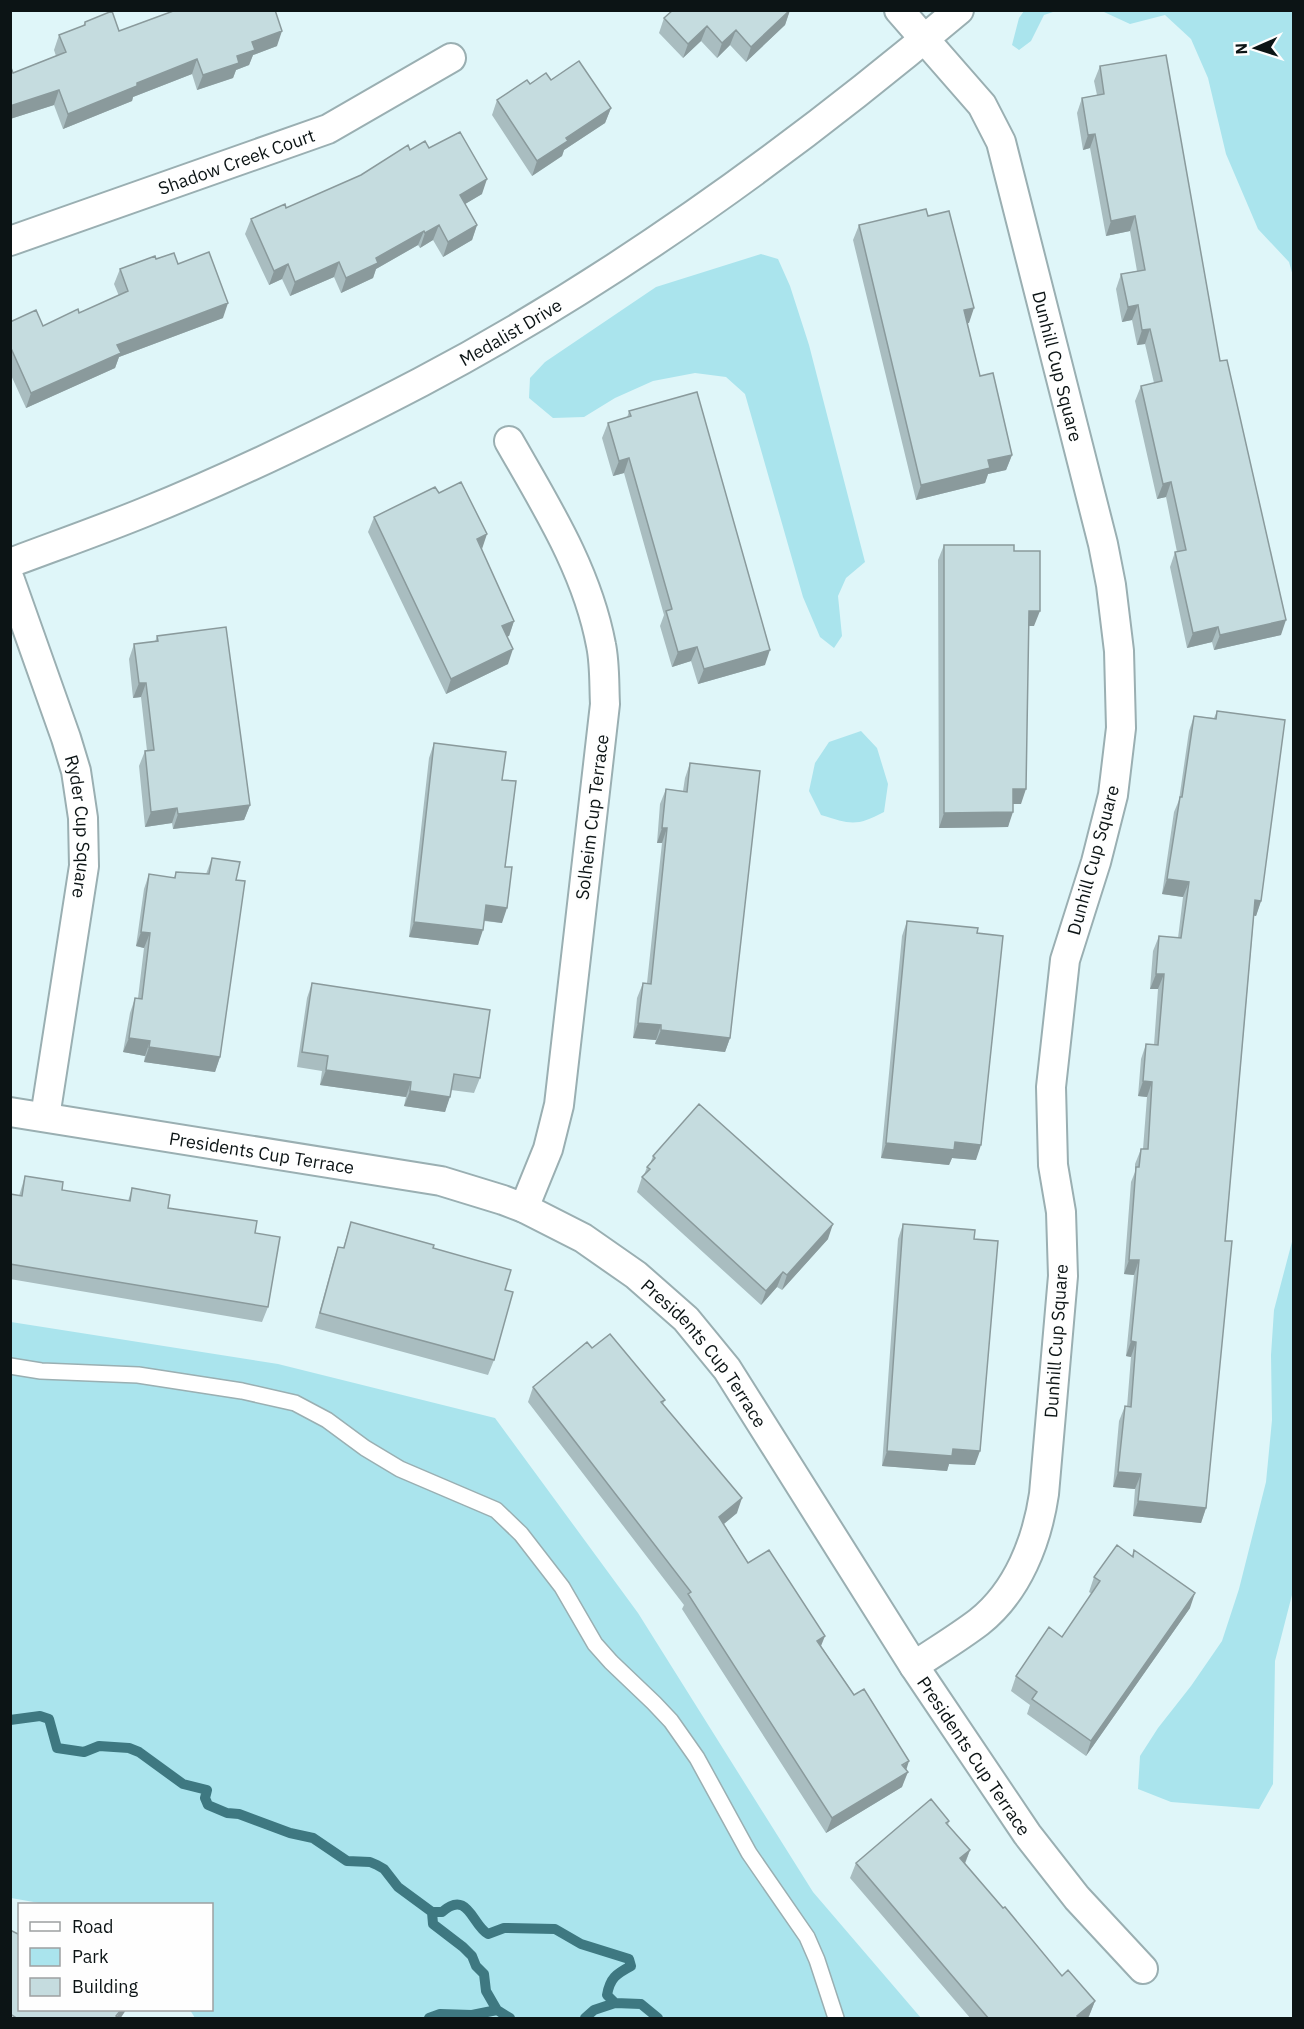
<svg xmlns="http://www.w3.org/2000/svg" width="1304" height="2029" viewBox="0 0 1304 2029" font-family="'IBM Plex Sans',sans-serif">
<rect width="100%" height="100%" fill="#dff6f9"/>
<path fill="#aae4ed" d="M 1024,11 L 1056,11 L 1044,15 L 1031,41 L 1019,50 L 1012,45 L 1019,18 Z
M 1095,11 L 1293,11 L 1293,276 L 1289,262 L 1258,229 L 1226,154 L 1208,78 L 1191,39 L 1165,15 L 1130,24 L 1104,12 Z
M 761,254 L 778,259 L 790,286 L 809,345 L 865,562 L 846,578 L 838,596 L 842,636 L 834,648 L 820,637 L 803,597 L 745,394 L 726,377 L 695,373 L 653,381 L 615,398 L 584,417 L 553,418 L 529,398 L 530,378 L 545,362 L 656,287 Z
M 861,731 L 877,748 L 888,784 L 884,812 C 856,827 850,824 821,815 L 809,791 L 815,763 L 829,742 Z
M 1293,1238 L 1293,1591 L 1275,1661 L 1273,1784 L 1259,1809 L 1171,1802 L 1138,1789 L 1140,1756 L 1158,1728 L 1191,1686 L 1222,1641 L 1239,1589 L 1266,1482 L 1272,1420 L 1271,1355 L 1274,1310 Z
M 11,1322 L 278,1364 L 495,1418 L 638,1613 L 813,1892 L 921,2018 L 195,2018 L 190,2010 L 212,2010 L 212,1904 L 45,1904 L 11,1898 Z"/>
<g fill="none" stroke-linecap="round" stroke-linejoin="round">
<path stroke="#3e7881" stroke-width="10" d="M 10,1720 L 40,1716 L 49,1719 L 57,1748 L 84,1752 L 99,1746 L 129,1748 L 139,1752 L 183,1784 L 207,1790 L 205,1798 L 208,1805 L 227,1813 L 239,1814 L 290,1833 L 313,1838 L 347,1861 L 370,1862 L 377,1865 L 384,1869 L 398,1887 L 432,1912 L 442,1912 C 468,1889 472,1925 488,1934 L 504,1928 L 555,1929 L 581,1944 L 629,1959 L 631,1966 C 616,1974 610,1978 607,1995 L 615,2003 L 641,2004 L 658,2018
M 432,1912 L 433,1924 L 463,1947 L 472,1956 L 476,1966 L 484,1974 L 486,1991 L 497,2010 L 510,2018
M 429,2018 L 440,2014 L 472,2015 L 497,2010
M 585,2018 L 594,2010 L 615,2003"/>
<g stroke="#9aafb2" stroke-width="18">
<path id="lane" d="M 10,1366 L 41,1371 L 138,1375 L 242,1391 L 295,1403 L 327,1420 L 365,1448 L 400,1469 L 496,1510 L 521,1534 L 562,1587 L 595,1644 L 611,1662 L 654,1703 L 671,1721 L 697,1758 L 749,1853 L 807,1937 L 817,1960 L 836,2018"/>
</g>
<g stroke="#9aafb2" stroke-width="32">
<g id="street">
<path id="s1" d="M 899,10 L 982,105 L 1001,142 L 1103,544 L 1111,585 L 1119,651 L 1121,728 L 1113,795 L 1096,862 L 1065,960 L 1051,1087 L 1053,1165 L 1061,1212 L 1063,1276 L 1044,1494 C 1037,1541 1018,1591 979,1622 C 958,1638 936,1651 914,1666"/>
<path id="s2" d="M 10,241 L 328,129 L 451,58"/>
<path d="M 509,441 C 546,506 587,570 601,645 C 605,664 604,685 605,704 L 559,1105 L 548,1149 L 524,1208"/>
<path id="s3" d="M 10,563 C 55,546 101,530 145,512 C 239,474 331,429 421,382 C 614,280 792,151 959,10"/>
<path id="s4" d="M 10,580 L 66,738 L 76,771 L 83,818 L 84,866 L 45,1117"/>
<path id="s5" d="M 10,1112 L 441,1181 L 503,1200 L 524,1208 L 583,1238 L 636,1275 L 686,1319 L 727,1369 L 914,1666 L 1027,1834 L 1077,1898 L 1143,1969"/>
</g>
</g>
<use href="#lane" stroke="#fff" stroke-width="15"/>
<use href="#street" stroke="#fff" stroke-width="28"/>
</g>
<path fill="#a9bdc0" d="M 790,10 L 785,25 L 746,62 L 730,45 L 717,58 L 701,41 L 683,58 L 659,33 L 664,18 Z
M 85,22 L 119,31 L 277,46 L 253,55 L 249,65 L 236,70 L 233,78 L 197,90 L 192,74 L 133,97 L 132,101 L 63,129 L 54,105 L 10,119 L 10,65 L 13,73 L 56,56 L 54,50 L 59,35 L 83,26 Z
M 1100,66 L 1220,361 L 1281,635 L 1214,650 L 1212,642 L 1187,648 L 1170,567 L 1175,552 L 1177,552 L 1166,497 L 1157,499 L 1135,401 L 1141,386 L 1154,383 L 1145,344 L 1137,345 L 1132,320 L 1122,322 L 1116,289 L 1121,274 L 1137,271 L 1130,231 L 1106,236 L 1090,148 L 1083,150 L 1077,113 L 1082,98 L 1097,95 L 1094,81 Z
M 551,80 L 611,108 L 605,123 L 564,150 L 562,156 L 532,176 L 492,115 L 497,100 L 530,84 Z
M 429,148 L 482,194 L 465,204 L 477,225 L 472,240 L 443,257 L 433,240 L 420,248 L 418,245 L 376,269 L 373,278 L 341,293 L 334,277 L 290,296 L 282,279 L 269,285 L 245,234 L 251,219 L 286,208 L 361,175 Z
M 928,216 L 969,323 L 967,323 L 980,376 L 1012,455 L 1006,470 L 988,474 L 985,483 L 916,500 L 853,240 L 859,225 Z
M 156,259 L 178,264 L 223,318 L 119,357 L 115,368 L 26,408 L 10,373 L 10,322 L 43,326 L 79,313 L 119,296 L 114,284 L 120,269 Z
M 629,411 L 765,665 L 698,684 L 691,661 L 672,667 L 660,626 L 664,615 L 624,473 L 613,476 L 602,438 L 608,423 L 627,418 Z
M 439,493 L 481,549 L 514,621 L 509,636 L 507,636 L 508,664 L 446,694 L 368,532 L 374,517 Z
M 944,545 L 1014,551 L 1034,626 L 1029,626 L 1021,804 L 1013,804 L 1008,827 L 939,828 L 938,560 Z
M 157,636 L 250,805 L 244,820 L 173,829 L 172,823 L 145,827 L 139,766 L 145,751 L 147,751 L 141,697 L 133,698 L 129,659 L 134,644 L 155,642 Z
M 1217,711 L 1261,901 L 1256,916 L 1254,915 L 1225,1241 L 1206,1508 L 1201,1523 L 1133,1516 L 1135,1489 L 1113,1487 L 1119,1421 L 1125,1406 L 1127,1407 L 1131,1357 L 1126,1356 L 1134,1275 L 1124,1274 L 1131,1182 L 1135,1172 L 1135,1164 L 1141,1149 L 1143,1149 L 1147,1097 L 1138,1096 L 1141,1059 L 1146,1044 L 1154,1045 L 1158,989 L 1150,989 L 1153,951 L 1159,936 L 1178,938 L 1183,897 L 1162,894 L 1174,812 L 1179,800 L 1189,731 L 1194,716 L 1214,718 Z
M 434,743 L 502,780 L 505,867 L 502,923 L 484,921 L 478,945 L 409,937 L 429,758 Z
M 690,763 L 730,1038 L 725,1052 L 655,1044 L 656,1040 L 633,1038 L 637,998 L 643,983 L 647,983 L 662,843 L 657,843 L 660,804 L 666,789 L 683,791 L 685,778 Z
M 212,858 L 236,880 L 220,1057 L 215,1072 L 144,1062 L 145,1056 L 123,1052 L 130,1013 L 135,998 L 138,998 L 144,948 L 136,946 L 144,889 L 149,874 L 174,878 L 176,872 L 206,874 Z
M 907,921 L 976,1160 L 952,1158 L 949,1165 L 881,1158 L 902,936 Z
M 312,983 L 480,1078 L 474,1093 L 451,1090 L 445,1112 L 404,1106 L 406,1097 L 320,1085 L 322,1071 L 297,1067 L 307,998 Z
M 653,1156 L 828,1239 L 782,1290 L 777,1287 L 761,1305 L 637,1192 L 642,1177 L 644,1175 L 647,1167 L 650,1164 Z
M 25,1176 L 62,1190 L 128,1201 L 132,1188 L 168,1208 L 255,1233 L 268,1307 L 262,1322 L 10,1279 L 10,1194 L 19,1196 Z
M 351,1222 L 433,1248 L 505,1290 L 494,1360 L 488,1375 L 315,1328 L 333,1262 L 338,1247 L 343,1248 Z
M 903,1224 L 975,1465 L 949,1464 L 947,1471 L 882,1466 L 898,1239 Z
M 592,1348 L 665,1400 L 663,1404 L 737,1513 L 724,1524 L 748,1563 L 821,1646 L 906,1770 L 902,1787 L 826,1833 L 682,1609 L 684,1605 L 528,1402 L 533,1387 Z
M 1134,1550 L 1190,1608 L 1086,1756 L 1027,1714 L 1030,1705 L 1011,1691 L 1016,1676 L 1062,1637 L 1092,1594 L 1089,1592 L 1094,1577 L 1132,1556 Z
M 949,1821 L 948,1825 L 970,1850 L 965,1864 L 1062,1976 L 1095,2001 L 1089,2016 L 1087,2019 L 971,2019 L 850,1878 L 856,1863 Z"/>
<path fill="#8a9a9c" d="M 790,10 L 785,25 L 746,62 L 751,47 Z
M 707,26 L 701,41 L 683,58 L 688,44 Z
M 736,30 L 730,45 L 717,58 L 722,43 Z
M 282,31 L 277,46 L 253,55 L 249,65 L 236,70 L 233,78 L 197,90 L 203,75 L 237,56 L 252,42 Z
M 197,59 L 192,74 L 133,97 L 132,101 L 63,129 L 68,114 L 137,83 Z
M 59,90 L 54,105 L 10,119 L 10,106 Z
M 611,108 L 605,123 L 564,150 L 562,156 L 532,176 L 537,161 L 566,138 Z
M 1095,134 L 1090,148 L 1083,150 L 1088,135 Z
M 487,179 L 482,194 L 455,210 L 460,195 Z
M 1135,216 L 1130,231 L 1106,236 L 1111,221 Z
M 439,225 L 433,240 L 420,248 L 425,233 Z
M 477,225 L 472,240 L 443,257 L 448,242 Z
M 424,231 L 418,245 L 376,269 L 373,278 L 341,293 L 346,278 L 376,258 Z
M 339,262 L 334,277 L 290,296 L 295,282 Z
M 288,264 L 282,279 L 269,285 L 274,271 Z
M 228,303 L 223,318 L 119,357 L 115,368 L 26,408 L 31,393 L 117,345 Z
M 1138,305 L 1132,320 L 1122,322 L 1128,307 Z
M 974,308 L 969,323 L 959,325 L 964,310 Z
M 1150,329 L 1145,344 L 1137,345 L 1142,330 Z
M 1012,455 L 1006,470 L 988,474 L 985,483 L 916,500 L 921,485 L 988,460 Z
M 629,458 L 624,473 L 613,476 L 619,461 Z
M 1171,482 L 1166,497 L 1157,499 L 1163,484 Z
M 487,534 L 482,549 L 477,539 Z
M 1029,611 L 1040,611 L 1034,626 L 1024,626 Z
M 1286,620 L 1281,635 L 1214,650 L 1220,635 Z
M 514,621 L 509,636 L 497,641 L 502,626 Z
M 1218,627 L 1212,642 L 1187,648 L 1193,633 Z
M 697,647 L 691,661 L 672,667 L 678,652 Z
M 513,649 L 508,664 L 446,694 L 451,679 Z
M 770,650 L 765,665 L 698,684 L 704,669 Z
M 139,683 L 146,683 L 141,697 L 133,698 Z
M 1013,789 L 1026,789 L 1021,804 L 1008,804 Z
M 250,805 L 244,820 L 173,829 L 178,814 Z
M 177,808 L 172,823 L 145,827 L 151,812 Z
M 1013,812 L 1008,827 L 939,828 L 944,813 Z
M 662,828 L 667,828 L 662,843 L 657,843 Z
M 1167,879 L 1189,882 L 1183,897 L 1162,894 Z
M 1255,900 L 1261,901 L 1256,916 L 1250,915 Z
M 486,905 L 507,908 L 502,923 L 481,920 Z
M 414,922 L 483,930 L 478,945 L 409,937 Z
M 141,932 L 150,933 L 144,948 L 136,946 Z
M 1156,974 L 1164,974 L 1158,989 L 1150,989 Z
M 638,1023 L 661,1025 L 656,1040 L 633,1038 Z
M 661,1030 L 730,1038 L 725,1052 L 655,1044 Z
M 129,1038 L 150,1041 L 145,1056 L 123,1052 Z
M 149,1047 L 220,1057 L 215,1072 L 144,1062 Z
M 326,1070 L 411,1082 L 406,1097 L 320,1085 Z
M 1143,1081 L 1152,1082 L 1147,1097 L 1138,1096 Z
M 410,1091 L 450,1097 L 445,1112 L 404,1106 Z
M 955,1142 L 981,1145 L 976,1160 L 952,1158 L 949,1165 L 881,1158 L 886,1143 Z
M 833,1224 L 828,1239 L 782,1290 L 787,1275 Z
M 1129,1260 L 1139,1260 L 1134,1275 L 1124,1274 Z
M 783,1272 L 777,1287 L 761,1305 L 766,1291 Z
M 1131,1341 L 1136,1342 L 1131,1357 L 1126,1356 Z
M 953,1449 L 980,1451 L 975,1465 L 949,1464 L 947,1471 L 882,1466 L 887,1451 Z
M 1118,1472 L 1141,1474 L 1135,1489 L 1113,1487 Z
M 742,1498 L 737,1513 L 714,1532 L 719,1517 Z
M 1138,1501 L 1206,1508 L 1201,1523 L 1133,1516 Z
M 1195,1593 L 1190,1608 L 1086,1756 L 1091,1741 Z
M 825,1636 L 819,1651 L 817,1641 Z
M 909,1761 L 905,1774 L 908,1772 L 902,1787 L 826,1833 L 832,1818 Z
M 970,1850 L 964,1865 L 960,1858 Z
M 1095,2001 L 1089,2016 L 1087,2019 L 1077,2019 L 1077,2016 Z
M 121,2010 L 126,2010 L 120,2019 L 115,2019 Z"/>
<path fill="#c5dcdf" stroke="#8a9a9c" stroke-width="1.5" d="M 176,10 L 275,10 L 282,31 L 252,42 L 255,50 L 237,56 L 239,63 L 203,75 L 197,59 L 137,83 L 137,86 L 68,114 L 59,90 L 10,106 L 10,65 L 13,73 L 66,52 L 59,35 L 85,25 L 85,22 L 112,11 L 119,31 Z
M 673,10 L 790,10 L 751,47 L 736,30 L 722,43 L 707,26 L 688,44 L 664,18 Z
M 1166,55 L 1220,361 L 1227,360 L 1286,620 L 1220,635 L 1218,627 L 1193,633 L 1175,552 L 1186,550 L 1171,482 L 1163,484 L 1141,386 L 1162,381 L 1150,329 L 1142,330 L 1138,305 L 1128,307 L 1121,274 L 1145,270 L 1135,216 L 1111,221 L 1095,134 L 1088,135 L 1082,98 L 1104,94 L 1100,66 Z
M 579,61 L 611,108 L 566,138 L 568,141 L 537,161 L 497,100 L 527,80 L 530,84 L 546,73 L 551,80 Z
M 460,132 L 487,179 L 460,195 L 477,225 L 448,242 L 439,225 L 425,233 L 424,231 L 376,258 L 378,263 L 346,278 L 339,262 L 295,282 L 288,264 L 274,271 L 251,219 L 285,204 L 286,208 L 361,175 L 408,145 L 410,150 L 425,141 L 429,148 Z
M 926,209 L 928,216 L 949,211 L 974,308 L 964,310 L 980,376 L 993,373 L 1012,455 L 988,460 L 990,468 L 921,485 L 859,225 Z
M 209,252 L 228,303 L 117,345 L 121,353 L 31,393 L 10,346 L 10,322 L 36,310 L 43,326 L 78,309 L 79,313 L 128,291 L 120,269 L 155,256 L 156,259 L 174,253 L 178,264 Z
M 697,392 L 770,650 L 704,669 L 697,647 L 678,652 L 666,611 L 672,609 L 629,458 L 619,461 L 608,423 L 631,416 L 629,411 Z
M 461,482 L 487,534 L 477,539 L 514,621 L 502,626 L 513,649 L 451,679 L 374,517 L 435,487 L 439,493 Z
M 944,545 L 1014,545 L 1014,551 L 1040,551 L 1040,611 L 1029,611 L 1026,789 L 1013,789 L 1013,812 L 944,813 Z
M 226,627 L 250,805 L 178,814 L 177,808 L 151,812 L 145,751 L 154,750 L 146,683 L 139,683 L 134,644 L 158,641 L 157,636 Z
M 1217,711 L 1285,720 L 1261,901 L 1255,900 L 1225,1241 L 1232,1241 L 1206,1508 L 1138,1501 L 1141,1474 L 1118,1472 L 1125,1406 L 1131,1407 L 1136,1342 L 1131,1341 L 1139,1260 L 1129,1260 L 1136,1167 L 1139,1167 L 1141,1149 L 1148,1149 L 1152,1082 L 1143,1081 L 1146,1044 L 1158,1045 L 1164,974 L 1156,974 L 1159,936 L 1181,938 L 1189,882 L 1167,879 L 1180,797 L 1182,797 L 1194,716 L 1216,719 Z
M 434,743 L 506,752 L 502,780 L 516,781 L 505,867 L 512,867 L 507,908 L 486,905 L 483,930 L 414,922 Z
M 690,763 L 760,771 L 730,1038 L 661,1030 L 661,1025 L 638,1023 L 643,983 L 651,984 L 667,828 L 662,828 L 666,789 L 687,792 Z
M 212,858 L 240,862 L 236,880 L 245,881 L 220,1057 L 149,1047 L 150,1041 L 129,1038 L 135,998 L 142,999 L 150,933 L 141,932 L 149,874 L 175,878 L 176,872 L 209,874 Z
M 907,921 L 978,928 L 977,933 L 1003,936 L 981,1145 L 955,1142 L 954,1150 L 886,1143 Z
M 312,983 L 490,1010 L 480,1078 L 454,1074 L 450,1097 L 410,1091 L 411,1082 L 326,1070 L 328,1056 L 302,1052 Z
M 699,1104 L 833,1224 L 787,1275 L 783,1272 L 766,1291 L 642,1177 L 650,1169 L 647,1167 L 655,1158 L 653,1156 Z
M 25,1176 L 63,1182 L 62,1190 L 130,1201 L 132,1188 L 170,1195 L 168,1208 L 257,1221 L 255,1233 L 280,1237 L 268,1307 L 10,1264 L 10,1194 L 22,1196 Z
M 351,1222 L 434,1245 L 433,1248 L 511,1270 L 505,1290 L 513,1292 L 494,1360 L 320,1313 L 338,1247 L 344,1248 Z
M 903,1224 L 975,1230 L 974,1239 L 998,1241 L 980,1451 L 953,1449 L 952,1456 L 887,1451 Z
M 610,1334 L 665,1400 L 661,1402 L 742,1498 L 719,1517 L 748,1563 L 769,1550 L 825,1636 L 817,1641 L 854,1695 L 864,1689 L 909,1761 L 902,1765 L 908,1772 L 832,1818 L 688,1594 L 691,1592 L 533,1387 L 587,1342 L 592,1348 Z
M 1117,1545 L 1133,1557 L 1134,1550 L 1195,1593 L 1091,1741 L 1032,1699 L 1037,1692 L 1016,1676 L 1049,1627 L 1062,1637 L 1100,1581 L 1094,1577 Z
M 931,1799 L 949,1821 L 946,1823 L 970,1850 L 960,1858 L 1003,1908 L 1005,1907 L 1062,1976 L 1068,1970 L 1095,2001 L 1077,2016 L 1079,2019 L 989,2019 L 856,1863 Z
M 10,1930 L 20,1935 L 20,2010 L 121,2010 L 116,2016 L 119,2019 L 14,2019 L 15,2017 L 10,2014 Z"/>
<g text-anchor="middle" dominant-baseline="central" stroke-width="6" stroke-linejoin="round" paint-order="stroke">
<g font-size="18" fill="#0c1415" stroke="#fefefe">
<text stroke="none"><textPath href="#s2" startOffset="240">Shadow Creek Court</textPath></text>
<text stroke="none"><textPath href="#s3" startOffset="552">Medalist Drive</textPath></text>
<text stroke="none"><textPath href="#s1" startOffset="399">Dunhill Cup Square</textPath></text>
<text transform="translate(592 817) rotate(-83)">Solheim Cup Terrace</text>
<text stroke="none"><textPath href="#s4" startOffset="258">Ryder Cup Square</textPath></text>
<text transform="translate(1093 860) rotate(-75)">Dunhill Cup Square</text>
<text stroke="none"><textPath href="#s5" startOffset="255">Presidents Cup Terrace</textPath></text>
<text transform="translate(1056 1341) rotate(-86)">Dunhill Cup Square</text>
<text stroke="none"><textPath href="#s5" startOffset="759">Presidents Cup Terrace</textPath></text>
<text stroke="none"><textPath href="#s5" startOffset="1245">Presidents Cup Terrace</textPath></text>
</g>
</g>
<rect width="1304" height="2029" fill="none" stroke="#0c1415" stroke-width="24"/>
<rect x="18" y="1903" width="195" height="108" fill="#fefefe" stroke="#9da0a1" stroke-width="1.5"/>
<rect x="30" y="1922" width="30" height="9" fill="#ffffff" stroke="#9da0a1" stroke-width="1.5"/>
<text x="72" y="1933" font-size="18" fill="#0c1415">Road</text>
<rect x="30" y="1948" width="30" height="18" fill="#aae4ed" stroke="#9da0a1" stroke-width="1.5"/>
<text x="72" y="1963" font-size="18" fill="#0c1415">Park</text>
<rect x="30" y="1978" width="30" height="18" fill="#c5dcdf" stroke="#9da0a1" stroke-width="1.5"/>
<text x="72" y="1993" font-size="18" fill="#0c1415">Building</text>
<g transform="translate(1256 48) rotate(267)" stroke="#fefefe" stroke-width="4.5" paint-order="stroke">
<path d="M0-4.5L10 22L0 15L-10 22Z" fill="#0c1415"/>
<text y="-9" font-size="16" font-weight="bold" text-anchor="middle" fill="#0c1415">N</text>
</g>
</svg>
